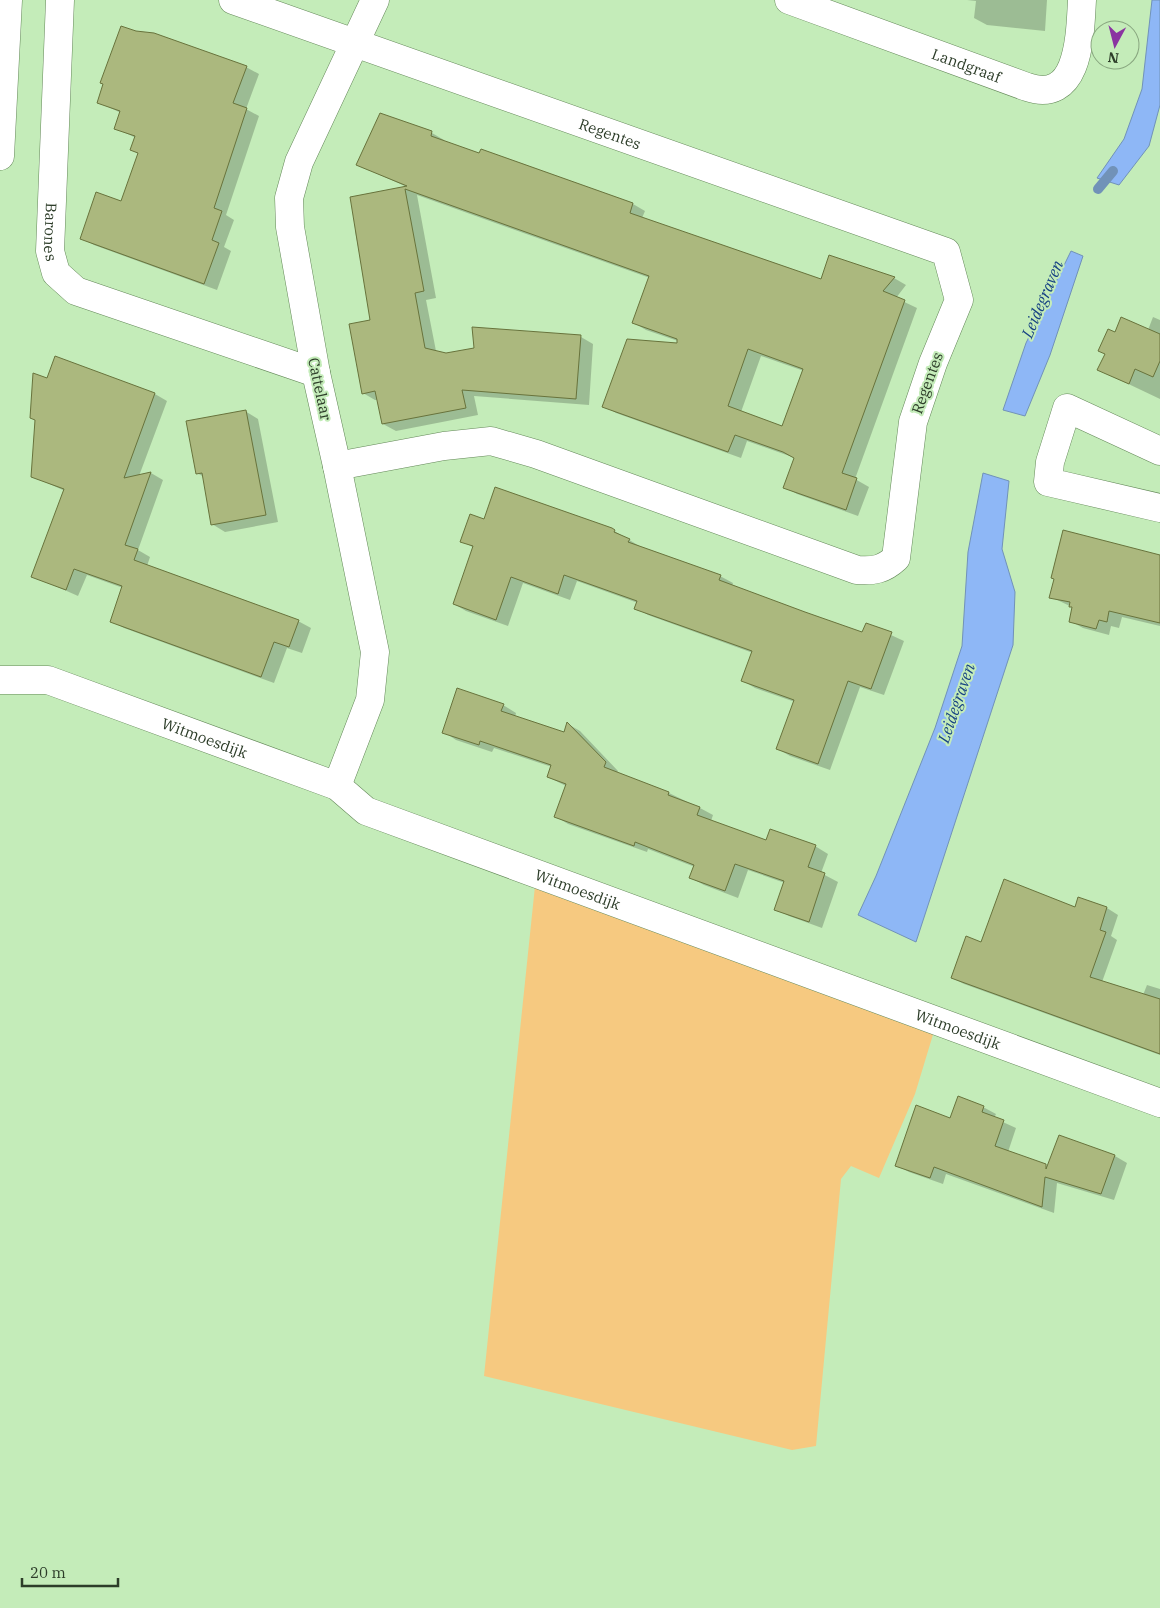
<svg xmlns="http://www.w3.org/2000/svg" width="1160" height="1608" viewBox="0 0 1160 1608" font-family="'IBM Plex Serif',serif">
<rect width="100%" height="100%" fill="#c4ecb9"/>
<path fill="#f6c980" d="M 535,886 L 935,1028 L 915,1094 L 879,1178 L 851,1166 L 841,1179 L 816,1446 L 792,1450 L 484,1376 Z"/>
<path fill="#8eb7f6" stroke="#7192b8" d="M 1152,0 L 1160,0 L 1160,105 L 1149,146 L 1119,185 L 1097,178 L 1124,139 L 1142,89 Z
M 1071,251 L 1083,256 L 1050,355 L 1025,416 L 1003,410 L 1026,343 Z
M 983,473 L 1009,481 L 1002,549 L 1015,592 L 1013,645 L 916,942 L 858,915 L 876,876 L 935,728 L 962,646 L 968,552 Z"/>
<path fill="#0003" fill-rule="evenodd" d="M 967,0 L 1047,0 L 1045,31 L 987,25 L 974,18 L 976,1 Z
M 246,67 L 259,74 L 246,109 L 259,116 L 226,215 L 234,220 L 224,247 L 231,251 L 217,290 L 94,245 L 81,238 L 121,203 L 139,154 L 132,150 L 136,138 L 115,128 L 121,113 L 98,102 Z
M 381,115 L 432,133 L 444,140 L 444,142 L 633,204 L 645,211 L 642,218 L 822,280 L 894,278 L 906,285 L 896,298 L 917,308 L 855,479 L 869,487 L 858,516 L 797,494 L 785,487 L 795,458 L 747,441 L 741,458 L 616,413 L 604,406 L 678,344 L 678,341 L 646,330 L 634,323 L 650,278 L 417,195 L 436,298 L 426,300 L 437,356 L 581,337 L 593,344 L 589,405 L 474,396 L 478,415 L 396,431 L 383,424 L 378,400 L 375,400 L 363,393 L 372,321 L 355,231 L 407,187 L 358,165 ZM 761,356 L 804,371 L 783,428 L 741,412 Z
M 1153,317 L 1160,320 L 1160,399 L 1099,370 L 1115,334 L 1148,330 Z
M 48,380 L 155,394 L 167,401 L 139,476 L 151,473 L 163,480 L 138,550 L 150,557 L 147,566 L 298,621 L 311,628 L 302,653 L 287,648 L 274,683 L 124,628 L 111,621 L 123,588 L 87,575 L 78,596 L 33,576 L 65,491 L 32,476 Z
M 245,411 L 258,419 L 278,522 L 225,532 L 212,524 L 204,477 L 197,473 Z
M 484,521 L 611,529 L 641,547 L 720,576 L 733,583 L 732,586 L 863,634 L 867,624 L 904,641 L 884,695 L 860,687 L 830,770 L 790,756 L 778,749 L 795,702 L 755,688 L 743,681 L 753,653 L 648,615 L 636,608 L 638,603 L 577,581 L 570,600 L 523,583 L 508,626 L 466,611 L 454,604 L 474,548 L 462,541 Z
M 1160,556 L 1160,626 L 1122,617 L 1119,628 L 1111,626 L 1109,635 L 1083,628 L 1070,621 L 1074,608 L 1051,597 Z
M 503,705 L 516,713 L 515,717 L 564,733 L 568,724 L 580,731 L 618,771 L 617,773 L 669,793 L 700,808 L 713,815 L 711,821 L 766,841 L 815,846 L 828,854 L 821,873 L 838,882 L 822,928 L 789,916 L 776,909 L 785,883 L 748,870 L 738,898 L 704,885 L 691,878 L 695,867 L 648,849 L 647,852 L 568,824 L 555,816 L 566,786 L 548,777 L 552,767 L 494,748 L 492,752 L 456,740 L 444,732 Z
M 1076,908 L 1107,908 L 1118,915 L 1111,936 L 1117,940 L 1102,982 L 1143,995 L 1147,985 L 1160,989 L 1160,1055 L 964,984 L 952,978 L 981,943 Z
M 983,1107 L 996,1114 L 994,1118 L 1016,1128 L 1008,1152 L 1048,1167 L 1059,1136 L 1115,1156 L 1127,1163 L 1114,1200 L 1057,1183 L 1054,1213 L 946,1174 L 943,1184 L 909,1172 L 896,1165 L 951,1119 Z"/>
<g fill="none" stroke-linecap="round" stroke-linejoin="round">
<path stroke="#7192b8" stroke-width="10" d="M 1098,189 L 1113,171"/>
</g>
<path fill="#abb87e" stroke="#68733c" fill-rule="evenodd" d="M 121,26 L 136,31 L 154,33 L 247,66 L 233,103 L 247,108 L 214,208 L 222,211 L 212,240 L 219,243 L 204,284 L 80,239 L 96,192 L 121,201 L 138,153 L 130,150 L 135,136 L 114,129 L 120,111 L 97,103 L 103,84 L 100,83 Z
M 380,113 L 432,131 L 431,136 L 479,153 L 481,149 L 633,203 L 630,213 L 821,279 L 829,255 L 895,277 L 883,291 L 905,300 L 842,473 L 857,478 L 846,510 L 783,488 L 794,458 L 783,452 L 735,435 L 728,452 L 602,407 L 627,339 L 677,343 L 677,339 L 632,323 L 649,276 L 405,189 L 424,291 L 415,293 L 425,348 L 446,353 L 474,348 L 472,327 L 581,335 L 576,399 L 462,390 L 466,408 L 382,424 L 375,391 L 362,394 L 349,324 L 370,320 L 350,197 L 407,186 L 356,165 ZM 748,349 L 803,369 L 782,426 L 728,406 Z
M 1121,317 L 1160,334 L 1160,361 L 1153,377 L 1135,369 L 1129,384 L 1097,370 L 1105,354 L 1098,351 L 1108,329 L 1115,332 Z
M 55,356 L 155,393 L 124,478 L 151,472 L 125,545 L 138,549 L 134,560 L 299,620 L 289,647 L 274,642 L 261,677 L 110,622 L 122,586 L 74,569 L 66,590 L 31,577 L 64,489 L 31,477 L 35,420 L 30,418 L 33,373 L 47,378 Z
M 246,410 L 266,515 L 211,525 L 202,473 L 196,474 L 186,421 Z
M 495,487 L 612,528 L 615,530 L 614,532 L 630,539 L 628,542 L 721,575 L 719,580 L 805,612 L 862,632 L 866,623 L 892,632 L 871,689 L 848,681 L 818,764 L 776,749 L 794,700 L 741,681 L 752,651 L 634,609 L 637,601 L 564,575 L 558,594 L 511,577 L 496,620 L 453,604 L 473,546 L 460,542 L 470,514 L 484,519 Z
M 1063,530 L 1160,555 L 1160,623 L 1109,611 L 1107,622 L 1099,620 L 1096,629 L 1069,622 L 1072,607 L 1069,607 L 1070,602 L 1049,598 L 1054,579 L 1051,578 Z
M 457,688 L 504,704 L 501,711 L 564,732 L 567,722 L 606,762 L 604,767 L 669,792 L 668,795 L 700,807 L 697,815 L 766,840 L 770,829 L 816,845 L 808,867 L 825,873 L 809,922 L 774,910 L 784,881 L 735,864 L 725,891 L 689,878 L 694,865 L 635,842 L 634,846 L 554,817 L 566,784 L 547,777 L 551,765 L 480,741 L 479,745 L 442,733 Z
M 1004,879 L 1075,907 L 1078,897 L 1107,907 L 1100,930 L 1106,932 L 1090,977 L 1160,999 L 1160,1054 L 951,978 L 966,936 L 981,942 Z
M 958,1096 L 984,1106 L 982,1112 L 1004,1120 L 995,1146 L 1046,1164 L 1046,1169 L 1059,1135 L 1115,1155 L 1101,1194 L 1045,1177 L 1042,1207 L 934,1167 L 930,1178 L 895,1166 L 916,1105 L 950,1118 Z"/>
<g fill="none" stroke-linecap="round" stroke-linejoin="round">
<g stroke="#648859" stroke-width="29">
<g id="minor">
<path id="s1" d="M 60,0 L 50,251 L 56,273 L 76,291 L 316,373"/>
<path id="s2" d="M 233,0 L 946,252 L 959,300 L 933,363 L 913,422 L 896,558 C 883,570 874,571 857,570 L 536,454 L 491,441 L 444,446 L 337,466"/>
<path id="s3" d="M 789,0 L 1027,87 C 1080,105 1080,34 1082,0"/>
<path d="M 0,156 L 8,0"/>
<path d="M 1160,451 L 1067,408 L 1050,462 L 1048,482 L 1160,508"/>
<path id="s4" d="M 0,680 L 48,680 L 337,786 L 366,811 L 1160,1103"/>
<path d="M 337,786 L 370,700 L 375,652 L 337,466 L 316,373 L 290,227 L 289,198 L 299,162 L 375,0"/>
</g>
</g>
<use href="#minor" stroke="#fff" stroke-width="28"/>
</g>
<g text-anchor="middle" dominant-baseline="central" stroke-width="4" stroke-linejoin="round" paint-order="stroke">
<g font-size="15" fill="#2d3d29" stroke="#c4ecb9">
<text stroke="none"><textPath href="#s3" startOffset="189">Landgraaf</textPath></text>
<text stroke="none"><textPath href="#s2" startOffset="400">Regentes</textPath></text>
<text stroke="none"><textPath href="#s1" startOffset="232">Barones</textPath></text>
<text transform="translate(927 383) rotate(-70)">Regentes</text>
<text transform="translate(320 389) rotate(78)">Cattelaar</text>
<text stroke="none"><textPath href="#s4" startOffset="215">Witmoesdijk</textPath></text>
<text stroke="none"><textPath href="#s4" startOffset="620">Witmoesdijk</textPath></text>
<text stroke="none"><textPath href="#s4" startOffset="1025">Witmoesdijk</textPath></text>
</g>
<g font-size="16" font-style="italic" fill="#174283" stroke="#c4ecb9">
<text transform="translate(1042 299) rotate(-67)">Leidegraven</text>
<text transform="translate(956 703) rotate(-71)">Leidegraven</text>
</g>
</g>
<g transform="translate(1115 45) rotate(187)"><circle r="24" fill="#c4ecb9" stroke="#88a67f"/>
<path d="M0-4L9 19L0 12L-9 19Z" fill="#8a34a1"/>
<text y="-8" font-size="14" font-weight="bold" text-anchor="middle" fill="#2d3d29">N</text>
</g>
<path d="M22 1578v8h96v-8" fill="none" stroke="#2d3d29" stroke-width="2.5"/>
<text x="30" y="1578" font-size="15" fill="#2d3d29" stroke="#c4ecb9" stroke-width="4" paint-order="stroke">20 m</text>
</svg>
